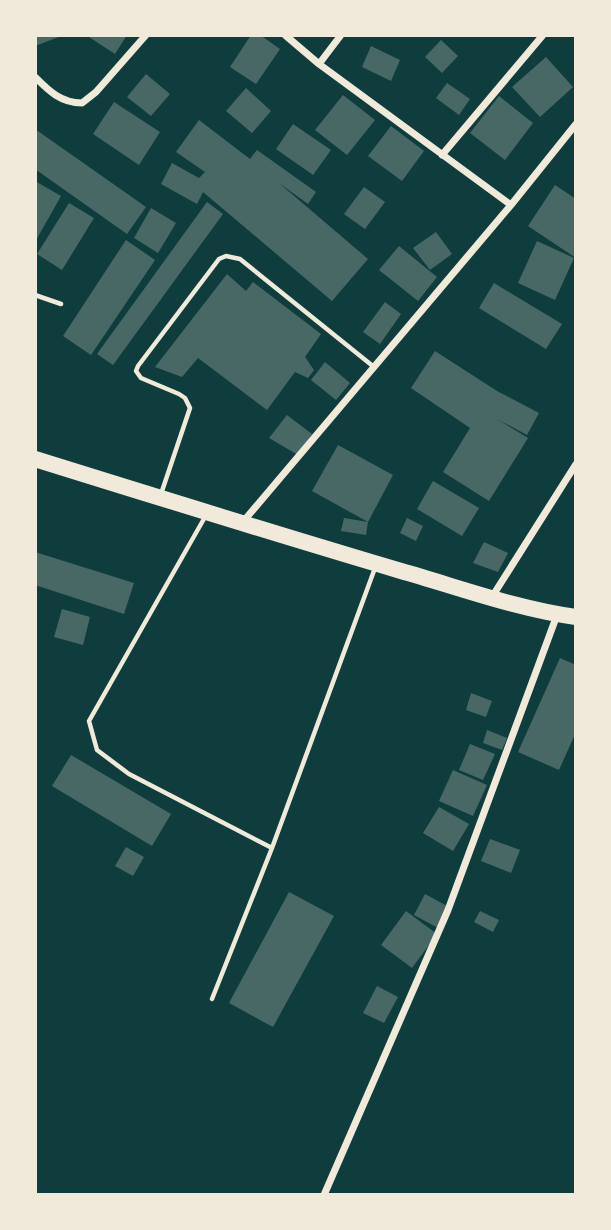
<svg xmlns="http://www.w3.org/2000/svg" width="611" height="1230" viewBox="0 0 611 1230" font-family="'Alegreya Sans',sans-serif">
<rect width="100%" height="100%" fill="#0f3d3e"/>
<path fill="#486865" d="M 35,35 L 64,35 L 35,46 Z
M 86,35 L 127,35 L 115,54 Z
M 251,35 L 260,35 L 280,49 L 256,84 L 230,67 Z
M 441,40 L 458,56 L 442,73 L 425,57 Z
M 371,46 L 400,60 L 391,81 L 362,67 Z
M 546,57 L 573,87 L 540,117 L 512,87 Z
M 146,74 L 170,94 L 151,116 L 127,97 Z
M 447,83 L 470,99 L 459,115 L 436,98 Z
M 246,88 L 271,111 L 252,133 L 226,111 Z
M 343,95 L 375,120 L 347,155 L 315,130 Z
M 499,96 L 533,123 L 505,160 L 470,133 Z
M 114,102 L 160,132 L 139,165 L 93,134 Z
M 199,120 L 250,159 L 257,150 L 316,192 L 308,204 L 279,183 L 368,259 L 332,301 L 203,192 L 197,204 L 161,184 L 172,163 L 199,178 L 205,172 L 176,152 Z
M 293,124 L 331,150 L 313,175 L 276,149 Z
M 391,126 L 424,151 L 402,181 L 368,156 Z
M 35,129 L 146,207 L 127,234 L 35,169 Z
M 35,181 L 61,196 L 35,242 Z
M 555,185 L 576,199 L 576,258 L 528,226 Z
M 364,187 L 385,202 L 365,229 L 344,214 Z
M 207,202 L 223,214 L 113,365 L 97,354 Z
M 69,203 L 94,218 L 62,270 L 37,254 Z
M 151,208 L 176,223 L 158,253 L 134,238 Z
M 436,232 L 452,254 L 430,270 L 413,248 Z
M 126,240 L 155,260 L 91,355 L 63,336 Z
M 537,241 L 574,258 L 555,300 L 518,283 Z
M 399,246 L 437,277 L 418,301 L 379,270 Z
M 227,274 L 246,291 L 253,282 L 321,334 L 305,357 L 314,370 L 308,378 L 295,372 L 267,410 L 198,358 L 182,377 L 155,367 Z
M 494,283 L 562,324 L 546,349 L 479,308 Z
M 385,302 L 401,314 L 380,344 L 363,332 Z
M 435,351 L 497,391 L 539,413 L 527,435 L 497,419 L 528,438 L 489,501 L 443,472 L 470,428 L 411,388 Z
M 325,362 L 350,383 L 336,400 L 311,380 Z
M 287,415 L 312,434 L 298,455 L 269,438 Z
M 338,445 L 393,475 L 368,522 L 366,535 L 341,531 L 344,518 L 368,522 L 312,491 Z
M 433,481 L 479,508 L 462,536 L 417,509 Z
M 407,518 L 423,526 L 416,541 L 400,533 Z
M 484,542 L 508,553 L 498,572 L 473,563 Z
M 35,552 L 134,583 L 124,614 L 35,585 Z
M 62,609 L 90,617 L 83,645 L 54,637 Z
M 560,658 L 576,665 L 576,732 L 559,770 L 518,752 Z
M 471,693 L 492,701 L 486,717 L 466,710 Z
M 487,730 L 507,738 L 502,750 L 483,743 Z
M 470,744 L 495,754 L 483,780 L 459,770 Z
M 71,755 L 171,814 L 152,846 L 52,786 Z
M 453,770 L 487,785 L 473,816 L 439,801 Z
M 439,807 L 469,824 L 453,851 L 423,833 Z
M 490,839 L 520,850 L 511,873 L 481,861 Z
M 126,847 L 144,857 L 133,876 L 115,866 Z
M 289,892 L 334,916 L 273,1027 L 229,1003 Z
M 425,894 L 449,907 L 438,928 L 414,915 Z
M 406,911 L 437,934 L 412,968 L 381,945 Z
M 480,911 L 499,920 L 493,932 L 474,922 Z
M 377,986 L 398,997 L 384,1023 L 363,1013 Z"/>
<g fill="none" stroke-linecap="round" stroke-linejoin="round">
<path stroke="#f1e9da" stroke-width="4.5" d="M 35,295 L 61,304
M 161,494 L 190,408 L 185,398 L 179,394 L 141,378 L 136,371 L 138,366 L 219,259 L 226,256 L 240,259 L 374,367
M 205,517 L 89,721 L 97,750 L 129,774 L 272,848
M 212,999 L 272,848 L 375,568"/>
<path stroke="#f1e9da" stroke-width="7" d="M 285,35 L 319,64 L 511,205
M 319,64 L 341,35
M 35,77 C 49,91 61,103 82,103 L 96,92 L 146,35
M 442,155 L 543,35
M 242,523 L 511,205 L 576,124
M 492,597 L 576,464
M 324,1195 L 448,910 L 557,615"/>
<path stroke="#f1e9da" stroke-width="16" d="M 35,459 C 157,497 279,535 401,571 C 458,587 517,609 576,617"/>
</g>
<rect width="611" height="1230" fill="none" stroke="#f1e9da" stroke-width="74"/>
</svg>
